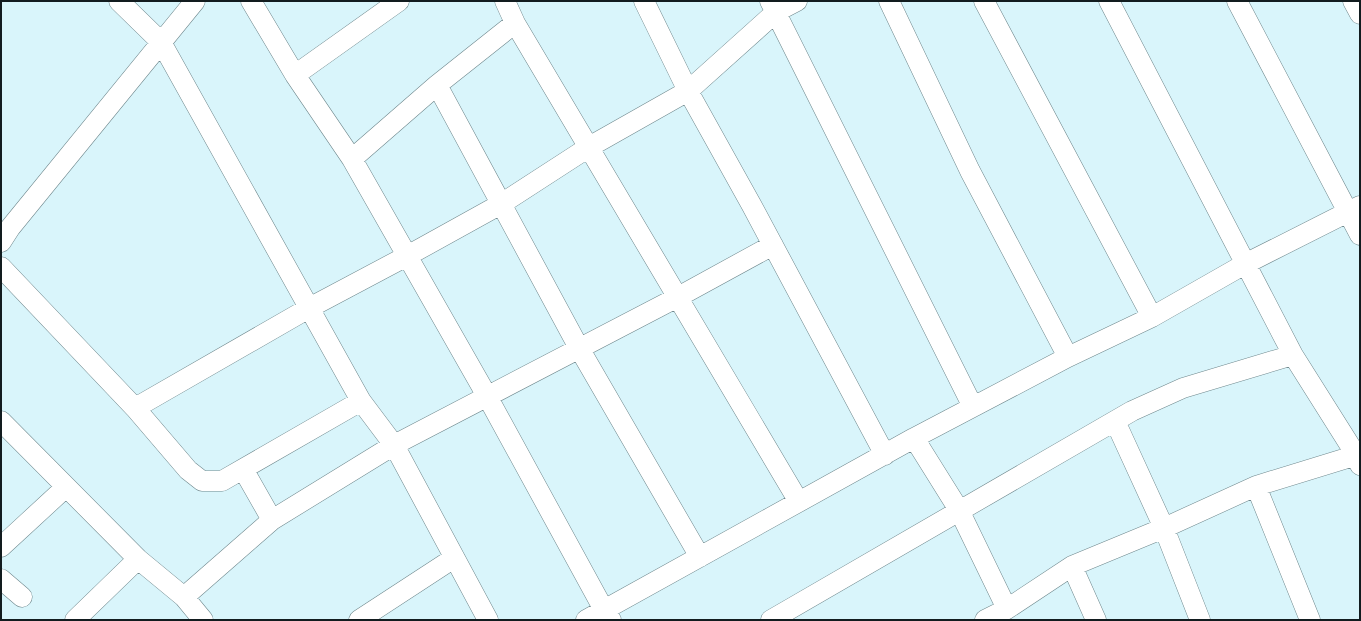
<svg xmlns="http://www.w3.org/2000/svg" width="1361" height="621" viewBox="0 0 1361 621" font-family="Spectral,serif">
<rect width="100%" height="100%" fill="#d9f5fb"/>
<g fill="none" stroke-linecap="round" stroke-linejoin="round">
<g stroke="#6e878c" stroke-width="21">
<path id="minor" d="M 119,1 L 161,42 L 361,401 L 394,445 L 488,620
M 251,1 L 295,75 L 352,159 L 487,396 L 604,610 L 611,620
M 505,1 L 515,23 L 799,502
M 644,1 L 688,91 L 752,206 L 885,455
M 889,1 L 970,171 L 1068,357
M 984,1 L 1152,317
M 1109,1 L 1293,355 L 1356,455 L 1360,465
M 1237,1 L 1360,235
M 1353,1 L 1360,14
M 515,23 L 437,85 L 579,348 L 700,557
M 295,75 L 399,1
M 352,159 L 437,85
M 1,242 L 10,228 L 195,1
M 1,267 L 135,408 L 188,470 L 202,481 L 222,481 L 361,401
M 973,407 L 1068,357 L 1152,317 L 1245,264 L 1360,206
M 135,408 L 309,308 L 407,256 L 501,204 L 589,147 L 688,91 L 776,12 L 797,1
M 1,421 L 138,559 L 184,597 L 203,620
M 1115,421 L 1164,528 L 1200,620
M 914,438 L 959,510 L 1007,609 L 985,620
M 243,469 L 272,520
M 1256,486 L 1360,454
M 1,547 L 66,487
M 1072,566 L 1096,620
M 1,579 L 22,597
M 184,597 L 272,520 L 394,445 L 678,297 L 773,245
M 1007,609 L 1072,566 L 1164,528 L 1256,486 L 1310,620
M 75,620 L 138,559
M 359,620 L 454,558
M 586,620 L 914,438 L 973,407 L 770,1
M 771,620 L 1132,411 L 1183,388 L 1293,355"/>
</g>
<use href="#minor" stroke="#fff" stroke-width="20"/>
</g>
<rect width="1361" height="621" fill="none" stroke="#121c1f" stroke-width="4"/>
</svg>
